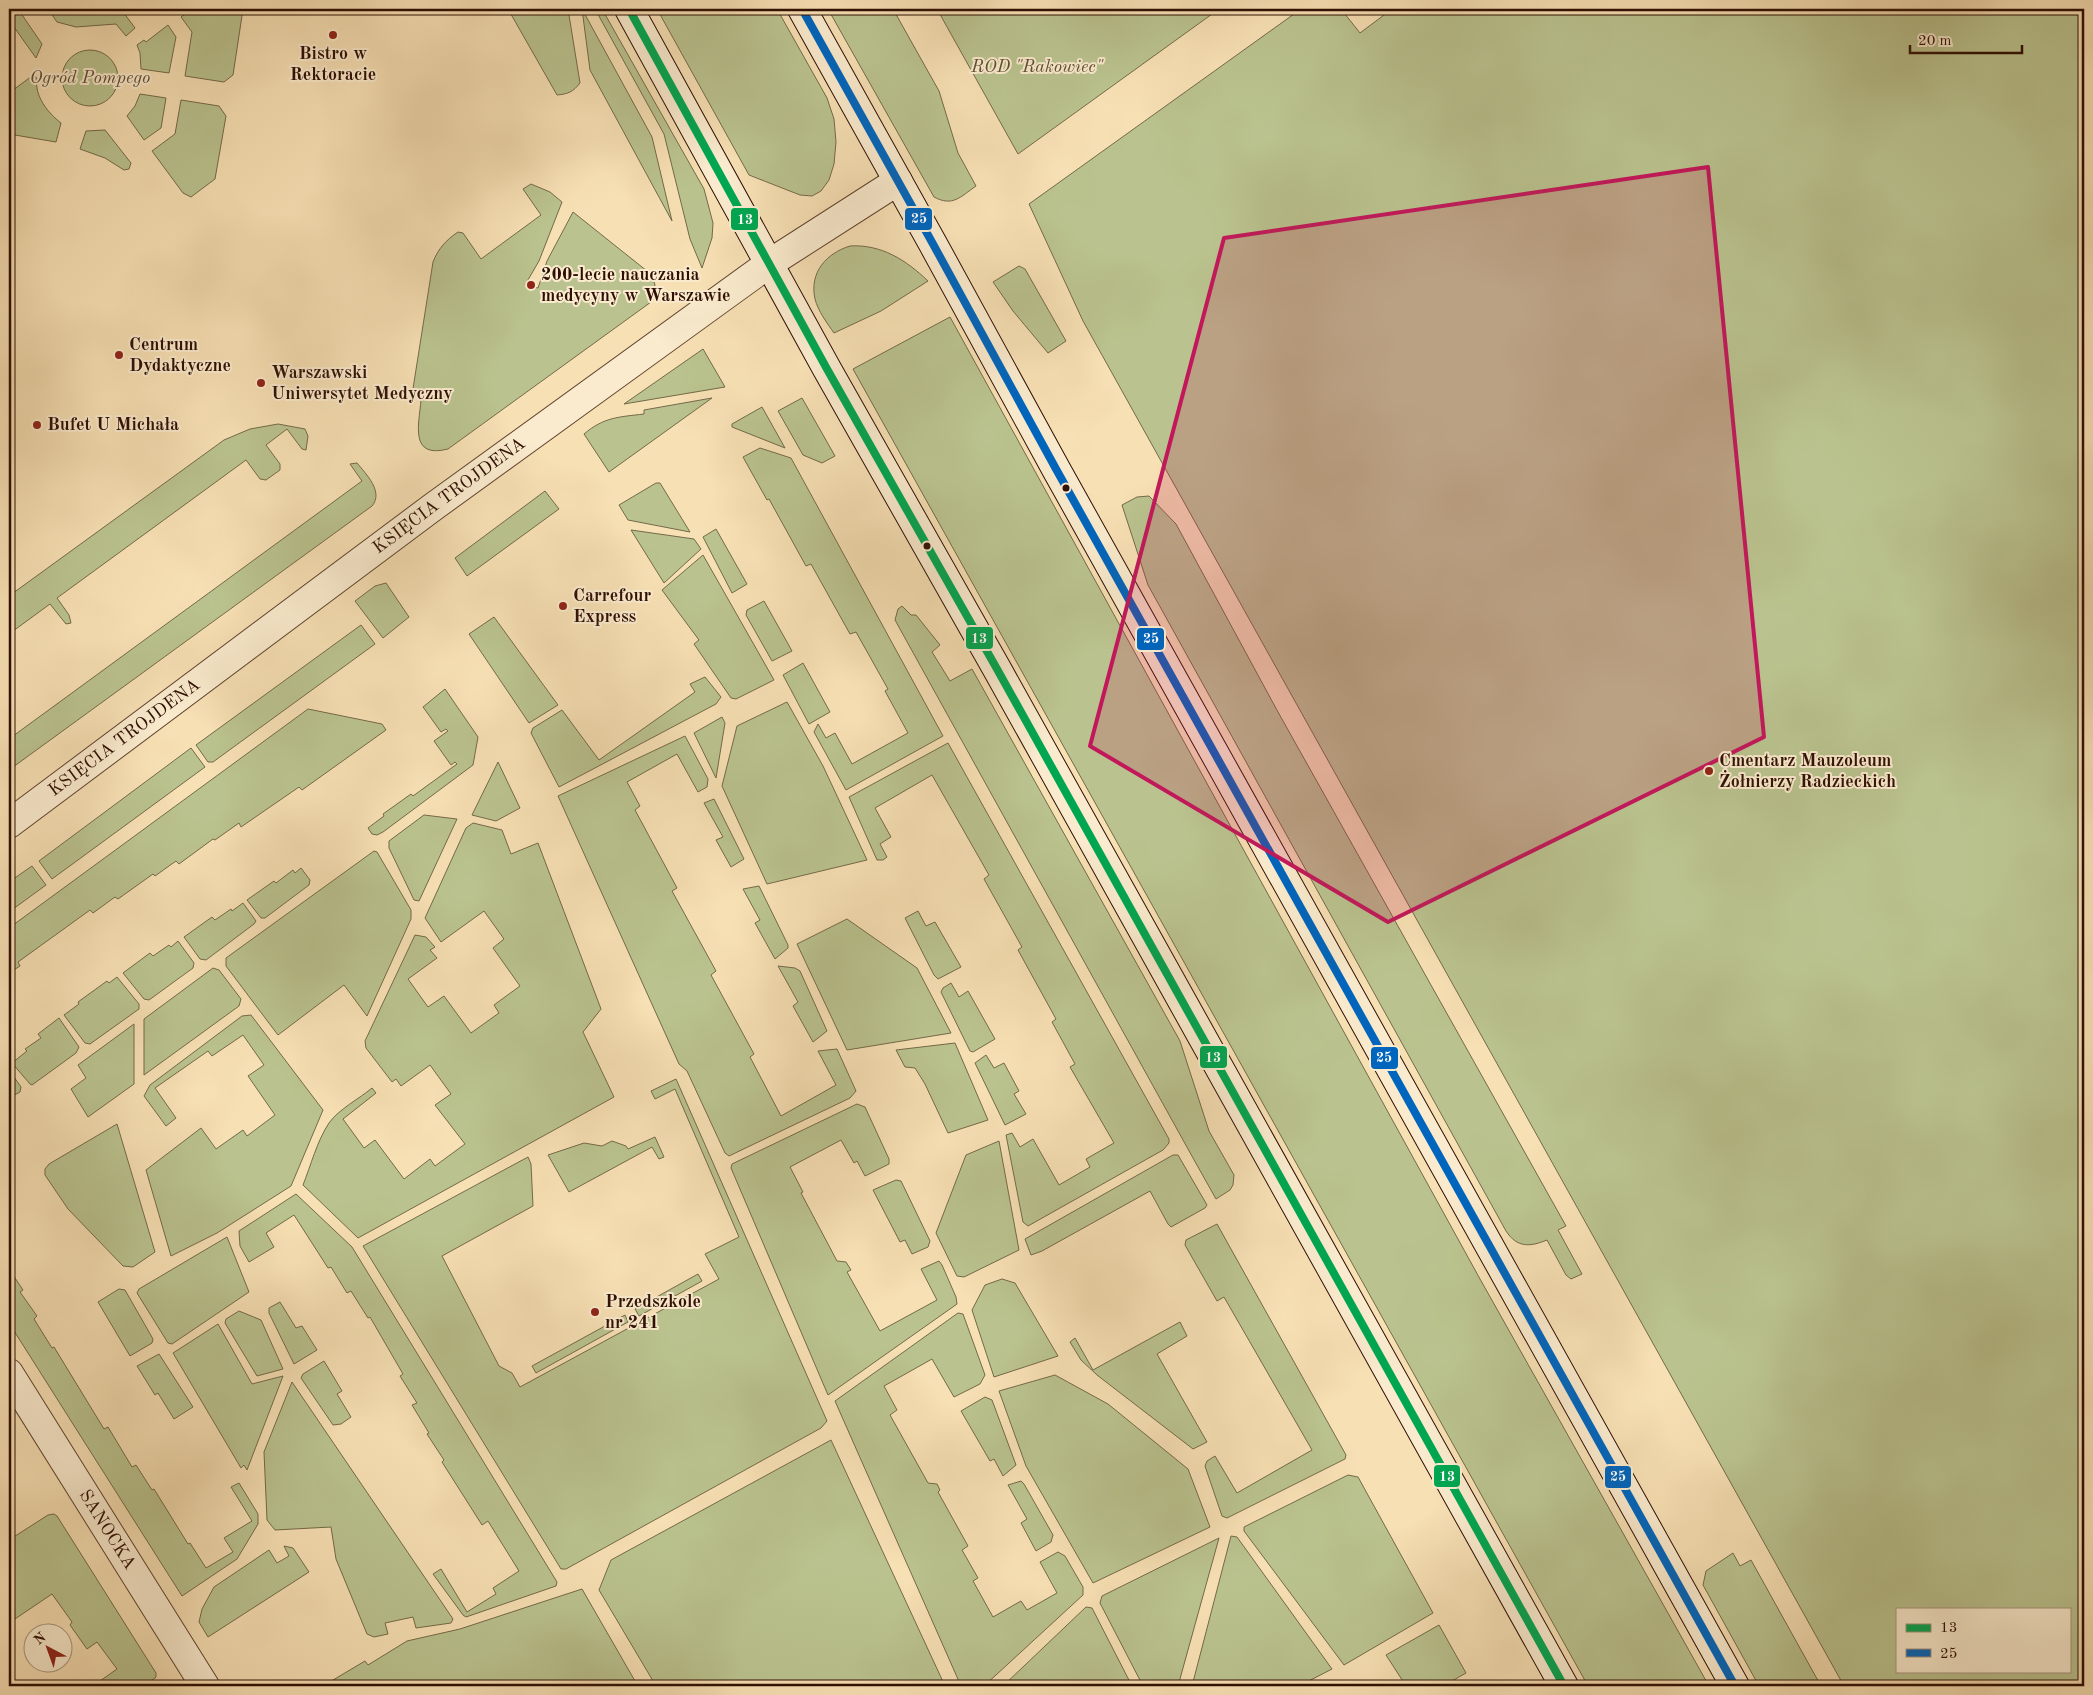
<svg xmlns="http://www.w3.org/2000/svg" width="2093" height="1695" viewBox="0 0 2093 1695" font-family="'Old Standard TT',serif">
<rect width="100%" height="100%" fill="#f7e0b4"/>
<filter id="stains"><feTurbulence type="fractalNoise" baseFrequency=".004" numOctaves="4"/><feColorMatrix values="0 0 0 0 .2 0 0 0 0 .09 0 0 0 0 .02 0 0 0 .5 -.17"/></filter>
<radialGradient id="worn" r=".72"><stop offset=".6" stop-color="#630" stop-opacity="0"/><stop offset="1" stop-color="#630" stop-opacity=".3"/></radialGradient>
<path fill="#bac38f" stroke="#746949" fill-rule="evenodd" d="M 9,9 L 18,9 L 42,44 L 36,58 L 9,20 Z
M 48,9 L 121,9 L 135,28 L 126,36 L 116,24 L 76,27 L 57,22 Z
M 192,9 L 243,9 L 233,75 L 224,82 L 185,76 L 192,32 L 181,17 Z
M 508,9 L 568,9 L 580,83 C 573,92 568,94 557,95 Z
M 582,9 L 652,137 L 672,221 L 590,70 Z
M 595,9 L 602,9 L 704,189 L 713,223 L 712,238 L 702,268 L 690,239 L 664,134 Z
M 657,9 L 777,9 L 827,98 L 834,119 L 836,142 L 834,164 L 829,180 L 821,191 L 812,196 L 800,195 L 749,175 Z
M 828,9 L 893,9 L 939,91 L 958,153 L 976,186 C 960,197 953,207 934,197 Z
M 937,9 L 1219,9 L 1018,154 Z
M 1301,9 L 1341,9 L 1360,33 L 1392,9 L 1583,9 L 1587,13 L 1593,9 L 2084,9 L 2084,1686 L 1844,1686 L 1083,321 L 1029,204 ZM 1897,1609 L 2069,1609 L 2069,1671 L 1897,1671 Z
M 168,25 L 176,37 L 169,73 L 141,69 L 140,53 L 137,45 L 144,40 L 146,42 Z
M62 78a28 28 0 1 1 56 0a28 28 0 1 1-56 0Z
M 32,76 L 37,78 C 34,96 48,113 61,123 L 56,142 L 9,134 L 9,93 Z
M 140,94 L 166,98 L 161,128 L 144,140 L 127,116 L 135,106 Z
M 181,100 L 219,106 L 226,116 L 215,179 L 191,197 L 183,193 L 152,151 L 175,134 Z
M 105,130 L 131,163 L 129,169 L 124,170 L 105,158 L 80,149 L 86,131 Z
M 531,184 L 550,192 L 562,202 L 539,261 L 525,285 L 538,288 L 547,261 L 573,212 L 652,275 L 655,285 L 651,302 L 448,449 C 409,459 419,424 421,400 L 412,395 L 433,262 C 438,249 446,240 458,232 L 463,233 L 481,259 L 541,215 L 523,189 Z
M 850,246 C 881,244 906,260 928,281 L 881,311 L 834,333 C 827,323 818,311 815,299 C 809,272 827,253 850,246 Z
M 1019,266 L 1025,269 L 1066,341 L 1048,353 L 1013,311 L 993,282 Z
M 950,317 L 1480,1279 L 1709,1686 L 1588,1686 L 853,369 Z
M 703,349 L 725,387 L 624,404 Z
M 712,398 L 609,472 L 584,434 C 604,417 619,417 644,414 L 644,410 Z
M 802,398 L 835,456 L 822,463 L 803,455 L 778,411 Z
M 762,407 L 785,448 L 732,427 L 732,424 Z
M 278,424 L 305,429 L 308,436 L 306,450 L 302,449 L 287,429 L 266,445 L 280,464 L 280,470 L 266,480 L 260,479 L 246,460 L 57,598 L 69,615 L 71,623 L 66,624 L 50,604 L 9,634 L 9,596 L 224,440 L 250,429 Z
M 760,448 L 791,458 L 943,736 L 846,790 L 814,732 L 818,724 L 826,738 L 835,733 L 852,764 L 908,733 L 885,691 L 888,689 L 856,632 L 850,634 L 811,564 L 806,566 L 769,499 L 767,500 L 743,457 Z
M 357,463 C 366,474 384,492 372,506 L 9,770 L 9,739 L 362,481 L 350,464 Z
M 656,483 L 660,483 L 690,532 L 628,520 L 619,505 Z
M 545,491 L 559,509 L 467,576 L 455,558 Z
M 1149,496 L 1176,524 L 1278,712 L 1566,1226 L 1558,1230 L 1582,1274 L 1571,1279 L 1566,1275 L 1547,1240 C 1530,1247 1517,1248 1506,1231 L 1148,585 L 1122,505 L 1137,497 Z
M 716,529 L 747,584 L 732,593 L 703,537 Z
M 631,530 L 694,539 L 701,549 L 664,583 Z
M 703,555 L 774,680 L 736,699 L 731,698 L 694,644 L 699,640 L 662,590 Z
M 386,583 L 409,617 L 383,638 L 355,601 L 375,586 Z
M 764,601 L 792,651 L 772,661 L 746,615 L 747,610 Z
M 902,606 L 911,615 L 916,615 L 940,645 L 932,652 L 950,681 L 972,669 L 1180,1041 L 1209,1131 L 1234,1175 L 1233,1185 L 1230,1190 L 1216,1199 L 1193,1158 L 895,620 L 898,609 Z
M 494,617 L 558,705 L 529,723 L 469,634 Z
M 361,625 L 375,644 L 213,762 L 208,762 L 196,745 Z
M 803,663 L 830,712 L 809,724 L 783,675 Z
M 705,677 L 721,697 L 716,704 L 559,787 L 531,733 L 533,728 L 562,710 L 599,760 L 695,692 L 690,684 Z
M 445,689 L 478,737 L 473,765 L 383,832 L 377,835 L 372,834 L 368,828 L 384,816 L 383,814 L 411,794 L 413,796 L 457,764 L 455,762 L 451,765 L 434,741 L 448,731 L 446,729 L 441,732 L 423,707 Z
M 787,702 L 823,766 L 867,860 L 767,884 L 722,786 L 737,726 Z
M 308,709 L 382,724 L 386,730 L 302,790 L 299,787 L 241,827 L 239,823 L 215,840 L 213,839 L 179,864 L 176,861 L 155,876 L 153,874 L 118,899 L 115,897 L 93,913 L 90,910 L 18,962 L 20,966 L 9,973 L 9,928 Z
M 722,717 L 725,723 L 716,778 L 694,733 Z
M 685,736 L 708,779 L 707,787 L 698,792 L 677,754 L 627,782 L 640,806 L 635,810 L 677,888 L 672,891 L 716,971 L 711,975 L 754,1054 L 750,1057 L 781,1116 L 836,1085 L 818,1051 L 837,1049 L 856,1091 L 850,1098 L 729,1156 L 725,1153 L 687,1071 L 679,1064 L 558,796 Z
M 948,743 L 1169,1139 L 1169,1143 L 1163,1150 L 1028,1226 L 1023,1222 L 1006,1135 L 1012,1133 L 1020,1147 L 1033,1139 L 1059,1185 L 1090,1167 L 1086,1159 L 1114,1143 L 1070,1067 L 1075,1064 L 1052,1022 L 1056,1019 L 1018,950 L 1022,947 L 984,879 L 989,875 L 932,775 L 875,808 L 891,837 L 880,844 L 887,857 L 883,860 L 877,860 L 849,797 Z
M 191,748 L 205,767 L 52,879 L 39,861 Z
M 498,762 L 520,808 L 496,821 L 472,815 Z
M 714,799 L 744,859 L 731,867 L 716,840 L 723,837 L 704,803 Z
M 424,815 L 457,819 L 419,901 L 414,900 L 389,848 L 389,841 Z
M 473,823 L 502,830 L 511,854 L 538,843 L 601,1009 L 583,1032 L 614,1097 L 358,1238 L 303,1185 C 311,1165 317,1141 329,1123 C 339,1109 359,1099 372,1088 L 376,1093 L 343,1119 L 364,1148 L 375,1140 L 404,1179 L 430,1159 L 435,1166 L 465,1144 L 435,1105 L 451,1094 L 430,1065 L 401,1086 L 396,1079 L 392,1082 L 366,1048 L 365,1041 L 415,935 L 426,937 L 435,947 L 430,950 L 437,958 L 408,979 L 428,1007 L 444,996 L 471,1033 L 499,1013 L 494,1005 L 520,986 L 493,948 L 504,939 L 484,911 L 441,942 L 425,918 L 466,828 Z
M 374,851 L 377,852 L 411,910 L 411,919 L 367,1016 L 344,985 L 278,1035 L 226,966 L 226,958 Z
M 32,866 L 46,885 L 9,912 L 9,882 Z
M 301,868 L 310,880 L 309,885 L 265,918 L 261,918 L 247,900 L 274,881 L 276,883 L 293,870 L 295,873 Z
M 759,886 L 788,945 L 788,948 L 775,959 L 755,923 L 760,920 L 743,889 Z
M 243,903 L 256,921 L 254,924 L 206,960 L 200,959 L 184,937 L 212,917 L 215,920 L 231,909 L 232,911 Z
M 918,911 L 926,926 L 935,922 L 961,967 L 938,979 L 934,975 L 905,918 Z
M 847,919 L 917,968 L 951,1033 L 847,1050 L 797,944 Z
M 178,941 L 194,963 L 193,968 L 149,1000 L 144,999 L 123,973 L 150,953 L 153,956 L 169,945 L 171,947 Z
M 778,966 L 795,968 L 800,971 L 827,1031 L 813,1042 L 793,1006 L 798,1002 Z
M 213,968 L 219,970 L 241,999 L 239,1006 L 144,1075 L 144,1019 Z
M 117,977 L 139,1004 L 139,1009 L 90,1044 L 85,1043 L 64,1015 L 79,1004 L 78,1002 L 107,981 L 109,983 Z
M 951,983 L 959,997 L 968,991 L 995,1039 L 973,1052 L 970,1051 L 941,992 L 943,988 Z
M 251,1015 L 323,1110 L 291,1186 L 217,1233 L 171,1256 L 146,1170 L 201,1128 L 216,1149 L 243,1130 L 247,1136 L 275,1115 L 248,1076 L 264,1065 L 243,1035 L 212,1056 L 208,1051 L 155,1088 L 176,1118 L 166,1126 L 144,1096 L 150,1085 L 242,1016 Z
M 59,1018 L 79,1047 L 76,1053 L 32,1085 L 30,1084 L 12,1063 L 27,1051 L 25,1049 L 41,1038 L 38,1034 Z
M 134,1024 L 134,1084 L 88,1117 L 71,1089 L 86,1078 L 78,1065 Z
M 955,1043 L 988,1120 L 948,1133 L 925,1084 L 915,1068 L 905,1067 L 896,1050 Z
M 986,1055 L 994,1068 L 1004,1063 L 1019,1091 L 1014,1094 L 1026,1114 L 1005,1125 L 975,1063 Z
M 9,1070 L 21,1087 L 20,1092 L 9,1098 Z
M 676,1079 L 827,1421 L 821,1428 L 566,1569 L 561,1569 L 363,1246 L 528,1157 L 531,1164 L 533,1206 L 442,1256 L 499,1366 L 512,1373 L 520,1387 L 719,1279 L 705,1254 L 739,1237 L 675,1089 L 655,1099 L 651,1091 Z
M 857,1104 L 865,1107 L 889,1159 L 889,1164 L 865,1176 L 857,1161 L 854,1163 L 841,1140 L 790,1167 L 803,1192 L 801,1193 L 837,1261 L 846,1262 L 851,1270 L 847,1272 L 880,1331 L 937,1300 L 921,1269 L 939,1261 L 942,1265 L 956,1297 L 957,1304 L 828,1395 L 731,1168 L 732,1164 Z
M 117,1124 L 155,1252 L 133,1267 L 123,1266 L 68,1209 L 45,1175 L 45,1169 L 49,1164 Z
M 655,1137 L 664,1157 L 659,1159 L 652,1147 L 569,1192 L 548,1155 L 584,1143 L 602,1146 L 612,1141 L 626,1146 L 628,1149 Z
M 999,1141 L 1019,1250 L 964,1277 L 957,1276 L 936,1233 L 966,1155 Z
M 1173,1155 L 1178,1155 L 1207,1205 L 1205,1208 L 1171,1227 L 1168,1224 L 1150,1191 L 1042,1251 L 1031,1255 L 1025,1239 Z
M 896,1180 L 901,1181 L 930,1241 L 928,1247 L 912,1254 L 905,1240 L 900,1242 L 873,1190 Z
M 296,1194 L 352,1247 L 557,1582 L 556,1586 L 466,1617 L 463,1615 L 433,1574 L 441,1569 L 467,1612 L 496,1594 L 493,1588 L 519,1571 L 488,1521 L 482,1525 L 442,1462 L 444,1460 L 427,1434 L 429,1433 L 412,1405 L 417,1403 L 400,1376 L 403,1374 L 370,1317 L 368,1318 L 351,1291 L 347,1293 L 331,1267 L 328,1268 L 294,1215 L 266,1233 L 274,1247 L 249,1262 L 240,1246 L 239,1231 Z
M 1217,1224 L 1346,1455 L 1345,1459 L 1227,1518 L 1222,1516 L 1205,1466 L 1207,1461 L 1215,1456 L 1237,1493 L 1312,1450 L 1224,1297 L 1217,1301 L 1185,1245 L 1186,1240 Z
M 227,1237 L 249,1292 L 172,1344 L 168,1343 L 137,1293 L 139,1289 Z
M 9,1269 L 23,1290 L 20,1292 L 37,1316 L 34,1319 L 52,1348 L 54,1347 L 104,1429 L 108,1427 L 132,1467 L 136,1465 L 152,1490 L 154,1489 L 188,1544 L 190,1543 L 206,1568 L 233,1552 L 224,1538 L 252,1521 L 231,1487 L 239,1483 L 258,1514 L 258,1524 L 237,1559 L 182,1596 L 9,1323 Z
M 698,1274 L 702,1281 L 639,1316 L 635,1309 Z
M 1002,1279 L 1015,1283 L 1058,1356 L 994,1377 L 972,1310 L 985,1285 Z
M 119,1289 L 125,1290 L 153,1339 L 152,1343 L 130,1356 L 98,1302 Z
M 280,1302 L 296,1328 L 302,1326 L 317,1350 L 294,1364 L 269,1313 L 269,1308 Z
M 239,1311 L 261,1320 L 283,1369 L 257,1376 L 225,1323 L 226,1319 Z
M 958,1313 L 963,1314 L 985,1375 L 980,1384 L 954,1397 L 932,1359 L 884,1386 L 897,1410 L 890,1415 L 928,1483 L 937,1484 L 940,1490 L 938,1492 L 968,1546 L 962,1550 L 978,1578 L 973,1581 L 993,1617 L 1021,1601 L 1027,1610 L 1057,1593 L 1040,1562 L 1058,1552 L 1065,1556 L 1083,1587 L 1083,1595 L 984,1686 L 961,1686 L 835,1401 Z
M 625,1315 L 628,1322 L 536,1373 L 532,1366 Z
M 1180,1322 L 1187,1336 L 1157,1354 L 1207,1442 L 1193,1449 L 1097,1375 L 1081,1360 L 1070,1342 L 1075,1338 L 1093,1370 Z
M 218,1324 L 252,1384 L 283,1376 L 247,1470 L 244,1465 L 241,1468 L 173,1353 Z
M 159,1354 L 193,1407 L 174,1419 L 158,1393 L 155,1395 L 137,1366 Z
M 324,1361 L 342,1391 L 337,1394 L 351,1417 L 341,1424 L 333,1425 L 301,1378 L 303,1374 Z
M 1055,1375 L 1108,1404 L 1188,1469 L 1210,1527 L 1093,1583 L 1026,1466 L 999,1391 Z
M 292,1382 L 453,1619 L 451,1623 L 416,1628 L 413,1617 L 385,1623 L 388,1634 L 374,1637 L 367,1634 L 336,1559 L 331,1527 L 275,1530 L 267,1520 L 264,1452 Z
M 985,1397 L 992,1400 L 1016,1465 L 1003,1476 L 994,1459 L 990,1461 L 961,1411 Z
M 831,1440 L 945,1686 L 656,1686 L 599,1590 L 611,1560 Z
M 1348,1475 L 1358,1477 L 1433,1613 L 1344,1665 L 1244,1531 L 1244,1527 Z
M 1021,1481 L 1024,1484 L 1053,1535 L 1051,1542 L 1036,1551 L 1021,1523 L 1027,1519 L 1008,1485 Z
M 54,1514 L 57,1516 L 156,1673 L 156,1677 L 145,1686 L 93,1686 L 117,1669 L 97,1642 L 87,1649 L 70,1625 L 72,1622 L 52,1594 L 9,1623 L 9,1540 L 48,1515 Z
M 1231,1536 L 1237,1537 L 1332,1669 L 1299,1686 L 1192,1686 Z
M 1219,1538 L 1178,1686 L 1143,1686 L 1100,1603 L 1102,1596 Z
M 284,1546 L 293,1548 L 309,1572 L 208,1637 L 199,1622 L 202,1609 L 214,1587 L 269,1550 L 277,1563 L 289,1556 Z
M 1733,1553 L 1740,1566 L 1751,1560 L 1821,1686 L 1759,1686 L 1703,1585 L 1706,1571 Z
M 582,1589 L 635,1681 L 625,1686 L 323,1686 L 365,1661 L 368,1665 L 407,1641 L 460,1629 Z
M 1086,1607 L 1092,1608 L 1132,1686 L 1003,1686 Z
M 1439,1625 L 1466,1673 L 1443,1686 L 1406,1686 L 1386,1655 Z"/>
<g fill="none" stroke-linecap="round" stroke-linejoin="round">
<g stroke="#61432f" stroke-width="30">
<g id="minor">
<path id="s1" d="M 9,824 L 433,507 L 770,263 L 898,181"/>
<path id="s2" d="M 9,1373 L 205,1686"/>
</g>
</g>
<g stroke="#2f0f03" stroke-width="30">
<path id="secondary" d="M 629,9 L 827,369 L 997,669 L 1564,1686
M 802,9 L 933,244 L 1056,469 L 1735,1686"/>
</g>
<use href="#minor" stroke="#faebce" stroke-width="28"/>
<use href="#secondary" stroke="#faebce" stroke-width="28"/>
<g stroke="#faebce" stroke-width="11">
<path id="bus-1" d="M 629,9 L 827,369 L 997,669 L 1564,1686"/>
</g>
<g stroke="#faebce" stroke-width="11">
<path id="bus-2" d="M 802,9 L 933,244 L 1056,469 L 1735,1686"/>
</g>
<use href="#bus-1" stroke="#00a651" stroke-width="8"/>
<use href="#bus-2" stroke="#0065bd" stroke-width="8"/>
</g>
<path fill="#c2185b" fill-opacity="0.2" stroke="#c2185b" stroke-width="4" stroke-linejoin="round" d="M 1708,167 L 1764,737 L 1388,922 L 1090,746 L 1224,238 Z"/>
<g fill="#8f2418" stroke="#faebce" stroke-width="2">
<circle cx="333" cy="35" r="5"/>
<circle cx="531" cy="285" r="5"/>
<circle cx="119" cy="355" r="5"/>
<circle cx="261" cy="383" r="5"/>
<circle cx="37" cy="425" r="5"/>
<circle cx="563" cy="606" r="5"/>
<circle cx="1709" cy="771" r="5"/>
<circle cx="595" cy="1312" r="5"/>
</g>
<g fill="#2f0f03" stroke="#faebce" stroke-width="2">
<circle cx="1066" cy="488" r="4.5"/>
<circle cx="927" cy="546" r="4.5"/>
</g>
<g text-anchor="middle" dominant-baseline="central" stroke-width="4" stroke-linejoin="round" paint-order="stroke">
<g font-size="18" font-weight="bold" fill="#2f0f03" stroke="#faebce" text-anchor="start">
<text x="333" y="54" text-anchor="middle">Bistro w<tspan x="333" dy="21">Rektoracie</tspan></text>
<text x="541" y="275">200-lecie nauczania<tspan x="541" dy="21">medycyny w Warszawie</tspan></text>
<text x="129" y="345">Centrum<tspan x="129" dy="21">Dydaktyczne</tspan></text>
<text x="271" y="373">Warszawski<tspan x="271" dy="21">Uniwersytet Medyczny</tspan></text>
<text x="47" y="425">Bufet U Michała</text>
<text x="573" y="596">Carrefour<tspan x="573" dy="21">Express</tspan></text>
<text x="1719" y="761">Cmentarz Mauzoleum<tspan x="1719" dy="21">Żołnierzy Radzieckich</tspan></text>
<text x="605" y="1302">Przedszkole<tspan x="605" dy="21">nr 241</tspan></text>
</g>
<g font-size="18" font-style="italic" fill="#604e34" stroke="#faebce">
<text x="1037" y="67">ROD "Rakowiec"</text>
<text x="90" y="78">Ogród Pompego</text>
</g>
<g font-size="18" fill="#2f0f03" stroke="#faebce">
<text stroke="none"><textPath href="#s1" startOffset="549">KSIĘCIA TROJDENA</textPath></text>
<text stroke="none"><textPath href="#s1" startOffset="144">KSIĘCIA TROJDENA</textPath></text>
<text stroke="none"><textPath href="#s2" startOffset="185">SANOCKA</textPath></text>
</g>
</g>
<g stroke="#faebce" stroke-width="2">
<rect x="904" y="207" width="29" height="24" rx="5" fill="#0065bd"/>
<rect x="730" y="207" width="29" height="24" rx="5" fill="#00a651"/>
<rect x="965" y="626" width="29" height="24" rx="5" fill="#00a651"/>
<rect x="1136" y="627" width="29" height="24" rx="5" fill="#0065bd"/>
<rect x="1199" y="1045" width="29" height="24" rx="5" fill="#00a651"/>
<rect x="1370" y="1046" width="29" height="24" rx="5" fill="#0065bd"/>
<rect x="1433" y="1464" width="28" height="24" rx="5" fill="#00a651"/>
<rect x="1604" y="1465" width="28" height="24" rx="5" fill="#0065bd"/>
</g>
<g font-size="14" text-anchor="middle" font-weight="bold" fill="#fff">
<text x="919" y="223">25</text>
<text x="745" y="224">13</text>
<text x="979" y="643">13</text>
<text x="1151" y="643">25</text>
<text x="1213" y="1062">13</text>
<text x="1384" y="1062">25</text>
<text x="1447" y="1481">13</text>
<text x="1618" y="1481">25</text>
</g>
<rect width="2093" height="1695" fill="none" stroke="#f7e0b4" stroke-width="30"/>
<rect x="10" y="10" width="2073" height="1675" fill="none" stroke="#2f0f03" stroke-width="2.5"/>
<rect x="15" y="15" width="2063" height="1665" fill="none" stroke="#2f0f03"/>
<rect x="1896" y="1608" width="175" height="65" fill="#faebce" stroke="#a9937d"/>
<rect x="1906" y="1624" width="25" height="8" fill="#00a651" stroke="#a9937d"/>
<text x="1940" y="1632" font-size="15" fill="#2f0f03">13</text>
<rect x="1906" y="1649" width="25" height="8" fill="#0065bd" stroke="#a9937d"/>
<text x="1940" y="1658" font-size="15" fill="#2f0f03">25</text>
<g transform="translate(48 1648) rotate(319)"><circle r="24" fill="#faebce" stroke="#a9937d"/>
<path d="M0-4L9 19L0 12L-9 19Z" fill="#8f2418"/>
<text y="-8" font-size="14" font-weight="bold" text-anchor="middle" fill="#2f0f03">N</text>
</g>
<path d="M1910 45v8h112v-8" fill="none" stroke="#2f0f03" stroke-width="2.5"/>
<text x="1918" y="45" font-size="15" fill="#2f0f03" stroke="#faebce" stroke-width="4" paint-order="stroke">20 m</text>
<rect width="100%" height="100%" filter="url(#stains)"/>
<rect width="100%" height="100%" fill="url(#worn)"/>
</svg>
